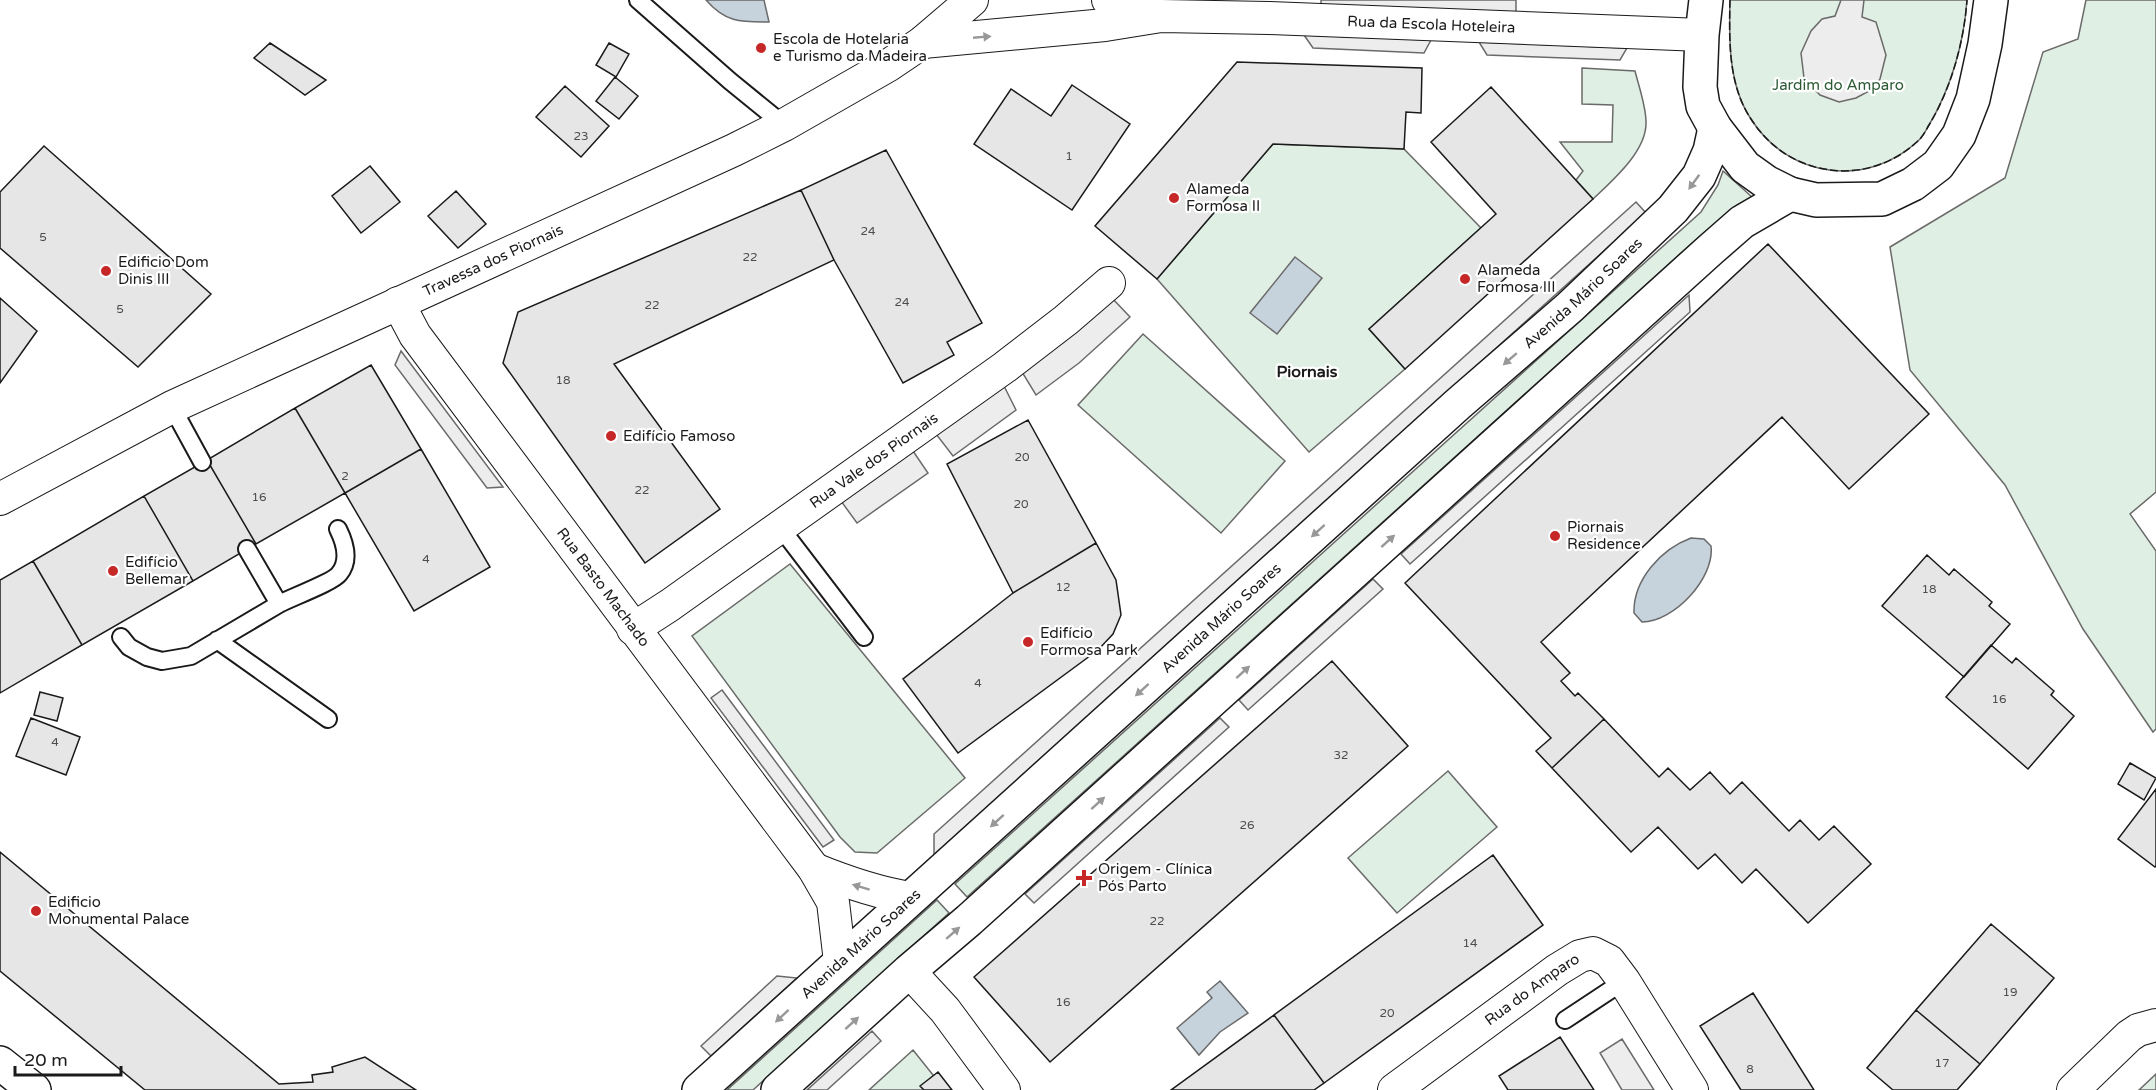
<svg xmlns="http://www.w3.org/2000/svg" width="2156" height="1090" viewBox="0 0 2156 1090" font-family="'Varela Round',sans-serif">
<rect width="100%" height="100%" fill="#fff"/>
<path fill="#e0efe3" stroke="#6a6a6a" stroke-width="1.5" d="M 1730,0 L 1967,0 C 1964,43 1951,88 1929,125 C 1926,130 1923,136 1919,140 C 1868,189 1788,178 1751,119 C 1728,85 1729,39 1730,0 Z
M 2086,0 L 2156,0 L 2156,492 L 2130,514 L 2156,551 L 2156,729 L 2153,732 L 2083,629 L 2005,485 L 1910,370 L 1890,247 L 2005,178 L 2043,52 L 2078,39 Z
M 1582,68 L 1635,71 C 1639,87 1646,106 1646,122 C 1647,151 1612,181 1593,199 L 1576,180 L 1583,171 L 1560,142 L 1612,142 L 1613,105 L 1582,104 Z
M 1273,144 L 1404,149 L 1481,228 L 1369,329 L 1405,369 L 1309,452 L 1157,279 Z
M 1723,171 L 1752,197 L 1737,205 L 1699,237 L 967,897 L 955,884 L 1701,212 L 1718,185 Z
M 1143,334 L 1285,461 L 1221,533 L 1078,405 Z
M 790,564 L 965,778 L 877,853 L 855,852 L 840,837 L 692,636 Z
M 1448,771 L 1497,827 L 1397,913 L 1348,858 Z
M 937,900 L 949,913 L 753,1090 L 727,1090 Z
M 913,1050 L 945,1090 L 869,1090 Z
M 2156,1074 L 2156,1090 L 2139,1090 Z"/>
<path fill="#ededed" stroke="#6a6a6a" stroke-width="1.5" d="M 1321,0 L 1516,0 L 1516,12 L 1321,5 Z
M 1841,0 L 1864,0 L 1862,17 L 1876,22 L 1886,55 L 1880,79 L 1873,89 L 1856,98 L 1839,102 L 1820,95 L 1804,78 L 1801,53 L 1811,31 L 1822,19 L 1835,16 Z
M 1304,35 L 1431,40 L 1424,53 L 1313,48 Z
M 1479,42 L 1627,48 L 1620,60 L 1487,55 Z
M 1636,202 L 1646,213 L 934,855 L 934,834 Z
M 1689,295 L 1690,312 L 1410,564 L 1401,554 Z
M 1112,298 L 1130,317 L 1079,363 L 1036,395 L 1022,372 L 1065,341 Z
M 401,351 L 503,487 L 487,488 L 395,365 Z
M 1004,386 L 1016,410 L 953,456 L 936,434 Z
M 913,451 L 928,473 L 857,523 L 841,501 Z
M 1373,579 L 1383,589 L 1248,710 L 1239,700 Z
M 722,690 L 834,840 L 823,847 L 711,698 Z
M 1220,718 L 1229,727 L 1034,903 L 1025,894 Z
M 777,976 L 797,978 L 711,1056 L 701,1046 Z
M 872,1031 L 881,1041 L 827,1090 L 807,1090 Z
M 1622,1039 L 1654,1090 L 1622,1090 L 1600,1053 Z"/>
<path fill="#c6d2dc" stroke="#6a6a6a" stroke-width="1.5" d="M 706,0 L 764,0 L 769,22 C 741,22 726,23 706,0 Z
M 1295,257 L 1322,278 L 1277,334 L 1250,313 Z
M 1691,538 L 1704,539 L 1711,546 C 1715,578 1674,622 1642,622 L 1634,613 C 1633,580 1661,549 1691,538 Z
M 1220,981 L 1248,1013 L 1220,1032 L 1199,1055 L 1177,1028 L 1212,998 L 1207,992 Z"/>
<path fill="#e6e6e6" stroke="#1a1a1a" stroke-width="1.5" d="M 270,43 L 326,80 L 305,95 L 254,58 Z
M 609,43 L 629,54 L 616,77 L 596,65 Z
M 1237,62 L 1422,68 L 1421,113 L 1406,112 L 1404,149 L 1273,144 L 1157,279 L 1095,226 Z
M 615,77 L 638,96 L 619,119 L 596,101 Z
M 1072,85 L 1130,124 L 1072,210 L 974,144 L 1011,89 L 1051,116 Z
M 565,86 L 609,126 L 581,157 L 536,117 Z
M 1491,87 L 1593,199 L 1405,369 L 1369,329 L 1496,214 L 1431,142 Z
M 44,146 L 211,294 L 138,367 L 0,248 L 0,192 Z
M 886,150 L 982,323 L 947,342 L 954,355 L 903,383 L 834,260 L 801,190 Z
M 370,166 L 400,202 L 361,233 L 332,196 Z
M 801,190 L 834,260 L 614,364 L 720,509 L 645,563 L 503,363 L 518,312 Z
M 456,191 L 486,224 L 458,248 L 428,216 Z
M 1768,244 L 1929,414 L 1849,489 L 1782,417 L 1541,642 L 1570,673 L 1561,681 L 1575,696 L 1578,693 L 1604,719 L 1552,768 L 1536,751 L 1551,738 L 1405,583 Z
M 0,298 L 37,331 L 0,383 Z
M 371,365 L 421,449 L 345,493 L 295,408 Z
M 295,408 L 345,493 L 256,544 L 207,460 Z
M 1028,420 L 1096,543 L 1013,593 L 947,464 Z
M 421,449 L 490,567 L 414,611 L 345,493 Z
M 207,460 L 256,544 L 193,581 L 144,496 Z
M 144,496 L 193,581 L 82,645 L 33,561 Z
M 1096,543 L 1116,580 L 1121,615 L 1113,634 L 1098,650 L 958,753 L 903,679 L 1013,593 Z
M 1927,555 L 1949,575 L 1954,569 L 1992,602 L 1989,606 L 2010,624 L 1964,677 L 1882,606 Z
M 33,561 L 82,645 L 0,693 L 0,580 Z
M 1991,645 L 2012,663 L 2016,658 L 2054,691 L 2051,695 L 2074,716 L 2028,769 L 1946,697 Z
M 1332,661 L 1408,746 L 1050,1062 L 974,977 Z
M 40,692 L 63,698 L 57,721 L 34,715 Z
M 31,718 L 80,737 L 66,775 L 16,756 Z
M 1604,719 L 1659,777 L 1668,768 L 1690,790 L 1710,772 L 1730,794 L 1742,782 L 1789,831 L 1800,820 L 1819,840 L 1834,826 L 1871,864 L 1808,923 L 1756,869 L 1742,883 L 1715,854 L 1698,869 L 1658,827 L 1631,852 L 1552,768 Z
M 2130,763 L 2156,778 L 2144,800 L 2118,784 Z
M 2156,789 L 2156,866 L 2155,867 L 2118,839 Z
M 0,852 L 279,1084 L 313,1082 L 312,1075 L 333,1072 L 332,1067 L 365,1057 L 416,1090 L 145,1090 L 0,971 Z
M 1493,855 L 1543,925 L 1324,1083 L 1274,1015 Z
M 1991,924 L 2054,978 L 1980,1064 L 1916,1010 Z
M 1753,993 L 1814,1090 L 1741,1090 L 1700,1026 Z
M 1916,1010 L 1980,1064 L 1957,1090 L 1893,1090 L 1867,1068 Z
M 1274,1015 L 1324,1083 L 1314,1090 L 1171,1090 Z
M 1560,1037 L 1594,1090 L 1508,1090 L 1499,1076 Z
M 938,1072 L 952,1090 L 924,1090 L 920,1086 Z"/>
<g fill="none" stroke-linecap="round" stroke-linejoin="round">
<g stroke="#1a1a1a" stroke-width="20">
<path id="service" d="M 638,0 L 730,81 L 784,125
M 172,407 L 202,462
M 780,527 L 864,637
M 279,604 C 290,598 333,582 339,574 C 350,561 345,543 338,529
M 121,637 L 129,647 L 147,657 L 162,661 L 191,656 L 279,604 L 247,549
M 217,640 L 328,719
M 1565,1020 L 1624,981"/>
</g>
<g stroke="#1a1a1a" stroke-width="34">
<g id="minor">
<path d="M 1108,0 L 1154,14"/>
<path id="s1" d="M 923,42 L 1105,25 L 1161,16 L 1269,18 L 1702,35"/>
<path id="s2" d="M 398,303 L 415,335 L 814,869 L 833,902 L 840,962"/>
<path id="s3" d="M 0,499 L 172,407 L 734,150 L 784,125 L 889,65 L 923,42 L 972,0"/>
<path id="s4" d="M 633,629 L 670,605 L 1005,367 L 1066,320 L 1109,283"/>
<path d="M 814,869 C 846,882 877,893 911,898"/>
<path d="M 909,971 L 945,1010 L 1004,1090"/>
<path id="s5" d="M 1394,1090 L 1557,970 L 1580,956 L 1593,953 L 1609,961 L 1624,981 L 1692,1090"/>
<path d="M 2073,1090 L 2129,1036 L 2138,1030 L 2156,1025"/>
</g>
</g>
<g stroke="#1a1a1a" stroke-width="36">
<g id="secondary">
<path d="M 1706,0 L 1702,35 L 1700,87 L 1703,106 L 1715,128 L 1745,167 L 1766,182 L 1790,194 L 1816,200 L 1882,199 L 1913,184 L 1938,165 L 1959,135 L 1973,99 L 1985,44 L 1991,0"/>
<path d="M 0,1063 L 34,1090"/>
<path id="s6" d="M 699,1090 L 1458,404 L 1570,307 L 1673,209 L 1699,176 L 1710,151 L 1715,128"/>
<path d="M 778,1090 L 909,971 L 969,920 L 1710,250 L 1742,222 L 1790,194"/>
</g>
</g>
<use href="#service" stroke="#fff" stroke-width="16"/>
<use href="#minor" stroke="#fff" stroke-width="32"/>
<use href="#secondary" stroke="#fff" stroke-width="33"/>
<path stroke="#1a1a1a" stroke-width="1.5" stroke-dasharray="8 3" stroke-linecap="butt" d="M 1730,0 C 1729,39 1728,85 1751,119 C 1788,178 1868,189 1919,140 C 1923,136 1926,130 1929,125 C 1951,89 1964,42 1967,0"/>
</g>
<defs><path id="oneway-solid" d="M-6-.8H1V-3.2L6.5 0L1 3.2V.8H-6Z" transform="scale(1.5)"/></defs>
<g fill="#989898">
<use href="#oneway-solid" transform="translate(982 37) rotate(-5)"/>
<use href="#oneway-solid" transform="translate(1694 182) rotate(126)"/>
<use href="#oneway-solid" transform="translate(1510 359) rotate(139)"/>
<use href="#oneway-solid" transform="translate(1318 531) rotate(138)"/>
<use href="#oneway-solid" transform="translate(1388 541) rotate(-42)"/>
<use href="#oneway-solid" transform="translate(1243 672) rotate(-42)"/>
<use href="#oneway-solid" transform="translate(1142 690) rotate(138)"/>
<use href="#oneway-solid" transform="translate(1098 803) rotate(-42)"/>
<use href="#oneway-solid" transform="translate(997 821) rotate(138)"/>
<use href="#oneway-solid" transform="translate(861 887) rotate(-163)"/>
<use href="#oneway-solid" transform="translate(953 933) rotate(-41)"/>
<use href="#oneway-solid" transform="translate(782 1016) rotate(137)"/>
<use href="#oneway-solid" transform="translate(852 1023) rotate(-42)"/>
</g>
<g fill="#c62828" stroke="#fff" stroke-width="2">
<circle cx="761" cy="48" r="6"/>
<circle cx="1174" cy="198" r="6"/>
<circle cx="106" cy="271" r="6"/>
<circle cx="1465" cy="279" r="6"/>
<circle cx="611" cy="436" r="6"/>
<circle cx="1555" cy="536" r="6"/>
<circle cx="113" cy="571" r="6"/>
<circle cx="1028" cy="642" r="6"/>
<path d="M1081 869h6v6h6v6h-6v6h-6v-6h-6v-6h6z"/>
<circle cx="36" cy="911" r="6"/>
</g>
<g text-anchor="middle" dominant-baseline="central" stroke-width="4.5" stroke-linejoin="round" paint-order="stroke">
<g font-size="12" fill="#4d4d4d">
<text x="581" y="136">23</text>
<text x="1069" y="156">1</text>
<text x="868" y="231">24</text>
<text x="43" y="237">5</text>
<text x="750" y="257">22</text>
<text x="902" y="302">24</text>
<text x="652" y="305">22</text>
<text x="120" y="309">5</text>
<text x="563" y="380">18</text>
<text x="1022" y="457">20</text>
<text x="345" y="476">2</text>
<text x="642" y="490">22</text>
<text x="259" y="497">16</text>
<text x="1021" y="504">20</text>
<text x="426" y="559">4</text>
<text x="1063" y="587">12</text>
<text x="1929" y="589">18</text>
<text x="978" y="683">4</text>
<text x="1999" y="699">16</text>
<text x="55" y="742">4</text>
<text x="1341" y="755">32</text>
<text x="1247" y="825">26</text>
<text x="1157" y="921">22</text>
<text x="1470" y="943">14</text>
<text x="2010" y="992">19</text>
<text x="1063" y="1002">16</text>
<text x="1387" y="1013">20</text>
<text x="1942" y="1063">17</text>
<text x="1750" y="1069">8</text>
</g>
<g font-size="15" fill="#1a1a1a" stroke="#fff">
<text stroke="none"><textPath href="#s1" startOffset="510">Rua da Escola Hoteleira</textPath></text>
<text stroke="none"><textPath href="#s3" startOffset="548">Travessa dos Piornais</textPath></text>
<text stroke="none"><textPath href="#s6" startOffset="1190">Avenida Mário Soares</textPath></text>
<text stroke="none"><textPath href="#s4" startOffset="294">Rua Vale dos Piornais</textPath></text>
<text stroke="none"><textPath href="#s2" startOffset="351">Rua Basto Machado</textPath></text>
<text stroke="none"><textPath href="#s6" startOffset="704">Avenida Mário Soares</textPath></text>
<text stroke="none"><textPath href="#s6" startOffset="218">Avenida Mário Soares</textPath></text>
<text stroke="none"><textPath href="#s5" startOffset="171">Rua do Amparo</textPath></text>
</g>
<g font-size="15" fill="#1a1a1a" stroke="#fff" text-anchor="start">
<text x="773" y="39">Escola de Hotelaria<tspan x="773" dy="17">e Turismo da Madeira</tspan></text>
<text x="1186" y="189">Alameda<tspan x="1186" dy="17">Formosa II</tspan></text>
<text x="118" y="262">Edificio Dom<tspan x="118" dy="17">Dinis III</tspan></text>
<text x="1477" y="270">Alameda<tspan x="1477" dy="17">Formosa III</tspan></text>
<text x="623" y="436">Edifício Famoso</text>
<text x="1567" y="527">Piornais<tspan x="1567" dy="17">Residence</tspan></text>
<text x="125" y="562">Edifício<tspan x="125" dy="17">Bellemar</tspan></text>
<text x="1040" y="633">Edifício<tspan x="1040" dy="17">Formosa Park</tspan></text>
<text x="1098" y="869">Origem - Clínica<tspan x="1098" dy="17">Pós Parto</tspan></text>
<text x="48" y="902">Edificio<tspan x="48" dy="17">Monumental Palace</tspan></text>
</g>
<g font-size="15" fill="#2b5a34" stroke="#fff">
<text x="1838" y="85">Jardim do Amparo</text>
</g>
<g font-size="16" font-weight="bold" fill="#1a1a1a" stroke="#fff">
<text x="1307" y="372">Piornais</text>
</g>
</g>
<path d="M15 1066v9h106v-9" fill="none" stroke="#1a1a1a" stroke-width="3"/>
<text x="24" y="1066" font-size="18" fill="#1a1a1a" stroke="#ffffff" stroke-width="4.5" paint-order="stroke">20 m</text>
</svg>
